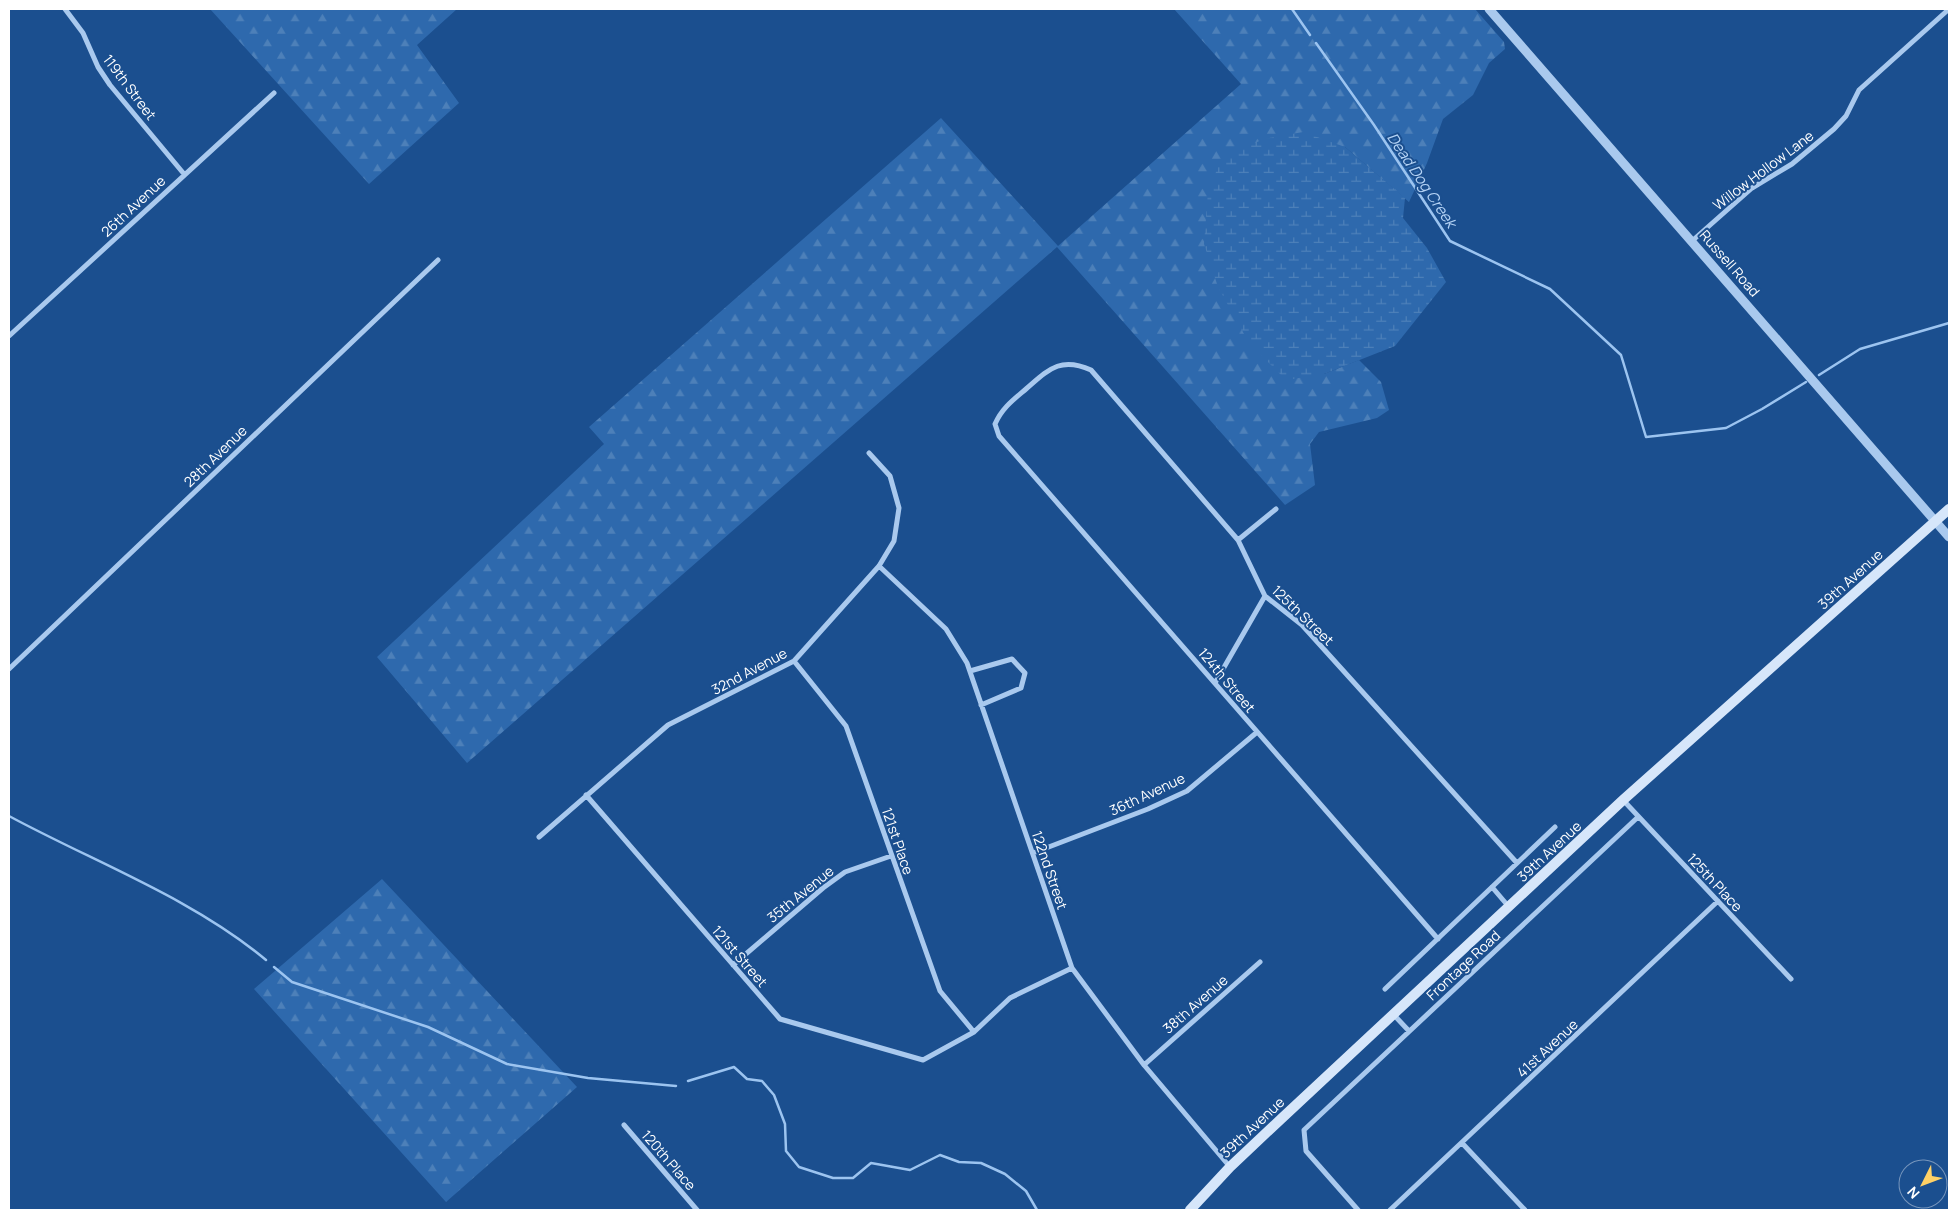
<svg xmlns="http://www.w3.org/2000/svg" width="1958" height="1219" viewBox="0 0 1958 1219" font-family="Manrope,sans-serif">
<defs>
<pattern id="forest-firs" width="22" height="20" patternUnits="userSpaceOnUse" patternTransform="scale(1.25)"><rect width="22" height="20" fill="#2e69ad"/><path d="M5 1l3.5 6h-7zM16 11l3.5 6h-7z" fill="#4d80b9"/></pattern>
<pattern id="wetland-marsh" width="20" height="14" patternUnits="userSpaceOnUse" patternTransform="scale(1.25)"><rect width="20" height="14" fill="#2e69ad"/><path d="M1 5h8M5 5V1M11 12h8M15 12V8" fill="none" stroke="#4d80b9"/></pattern>
</defs>
<rect width="100%" height="100%" fill="#1b4f8f"/>
<path fill="url(#forest-firs)" d="M 210,9 L 457,9 L 417,45 L 459,103 L 369,184 Z
M 1174,9 L 1475,9 L 1504,42 L 1505,49 L 1489,63 L 1473,95 L 1443,119 L 1427,163 L 1409,202 L 1345,147 L 1324,374 L 1359,360 L 1381,382 L 1389,410 L 1377,418 L 1319,432 L 1310,444 L 1315,485 L 1285,505 L 1057,247 L 467,763 L 377,657 L 604,444 L 589,427 L 941,118 L 1058,246 L 1241,84 Z
M 382,879 L 577,1087 L 446,1202 L 254,989 Z"/>
<path fill="url(#wetland-marsh)" d="M 1303,132 L 1345,147 L 1405,198 L 1403,218 L 1427,248 L 1446,282 L 1395,346 L 1324,374 L 1286,380 L 1249,343 L 1218,287 L 1204,244 L 1208,192 L 1222,157 L 1264,139 Z"/>
<g fill="none" stroke-linecap="round" stroke-linejoin="round">
<path stroke="#9cc4f0" stroke-width="2.5" d="M 1292,9 L 1310,35
M 1316,43 L 1374,125 L 1450,241 L 1550,289 L 1621,355 L 1646,437 L 1726,428 L 1762,409 L 1806,382
M 1819,375 L 1860,349 L 1949,323
M 9,816 C 94,862 192,898 266,960
M 274,967 L 292,982 L 428,1027 L 507,1064 L 588,1078 L 676,1086
M 688,1081 L 734,1067 L 747,1079 L 762,1081 L 774,1095 L 785,1124 L 786,1151 L 799,1167 L 833,1178 L 853,1178 L 871,1163 L 910,1170 L 940,1155 L 959,1162 L 981,1163 L 1005,1174 L 1026,1191 L 1037,1210"/>
<path stroke="#a9c9ee" stroke-width="5" d="M 65,9 L 83,33 L 98,67 L 110,85 L 184,174
M 1692,241 L 1752,188 L 1792,164 L 1834,129 L 1846,116 L 1859,90 L 1949,9
M 9,336 L 274,93
M 1238,540 L 1276,509
M 879,566 L 946,629 L 967,663 L 1072,968 L 1144,1065 L 1230,1167
M 794,661 L 846,726 L 940,991 L 974,1032
M 9,669 L 438,260
M 970,671 L 1012,659 L 1025,673 L 1021,688 L 981,705
M 1215,683 L 1265,596
M 586,795 L 780,1019 L 923,1060 L 974,1032 L 1010,998 L 1072,968
M 1623,800 L 1791,979
M 539,837 L 668,725 L 794,661 L 879,566 L 894,541 L 899,508 L 890,476 L 869,453
M 1033,853 L 1148,809 L 1187,791 L 1256,733
M 1492,887 L 1509,907
M 1438,939 L 999,436 L 995,424 C 1002,408 1013,400 1026,389 C 1048,370 1060,356 1091,370 L 1238,540 L 1265,596 L 1302,625 L 1517,863
M 733,965 L 823,888 L 845,872 L 891,856
M 1385,989 L 1555,827
M 1393,1014 L 1409,1031
M 1144,1065 L 1260,962
M 624,1125 L 697,1210
M 1462,1143 L 1525,1210
M 1358,1210 L 1306,1151 L 1304,1130 L 1638,817
M 1390,1210 L 1718,901"/>
<path stroke="#a9c9ee" stroke-width="9" d="M 1489,9 L 1949,537"/>
<path stroke="#d6e6fa" stroke-width="10" d="M 1190,1210 L 1230,1167 L 1281,1119 L 1623,800 L 1949,509"/>
</g>
<g text-anchor="middle" dominant-baseline="central" stroke-width="4" stroke-linejoin="round" paint-order="stroke">
<g font-size="14" fill="#fff" stroke="#1b4f8f">
<text transform="translate(130 87) rotate(53)">119th Street</text>
<text transform="translate(1763 170) rotate(-37)">Willow Hollow Lane</text>
<text transform="translate(133 206) rotate(-43)">26th Avenue</text>
<text transform="translate(1730 263) rotate(49)">Russell Road</text>
<text transform="translate(215 456) rotate(-44)">28th Avenue</text>
<text transform="translate(1850 579) rotate(-42)">39th Avenue</text>
<text transform="translate(1303 615) rotate(44)">125th Street</text>
<text transform="translate(749 671) rotate(-28)">32nd Avenue</text>
<text transform="translate(1227 680) rotate(50)">124th Street</text>
<text transform="translate(1147 794) rotate(-25)">36th Avenue</text>
<text transform="translate(898 841) rotate(71)">121st Place</text>
<text transform="translate(1549 851) rotate(-43)">39th Avenue</text>
<text transform="translate(1050 870) rotate(71)">122nd Street</text>
<text transform="translate(1715 882) rotate(47)">125th Place</text>
<text transform="translate(800 894) rotate(-39)">35th Avenue</text>
<text transform="translate(740 956) rotate(49)">121st Street</text>
<text transform="translate(1463 965) rotate(-43)">Frontage Road</text>
<text transform="translate(1195 1004) rotate(-41)">38th Avenue</text>
<text transform="translate(1547 1048) rotate(-43)">41st Avenue</text>
<text transform="translate(1252 1127) rotate(-43)">39th Avenue</text>
<text transform="translate(669 1160) rotate(49)">120th Place</text>
</g>
<g font-size="15" font-style="italic" fill="#b5d3f5" stroke="#1b4f8f">
<text transform="translate(1422 180) rotate(56)">Dead Dog Creek</text>
</g>
</g>
<rect width="1958" height="1219" fill="none" stroke="#ffffff" stroke-width="20"/>
<g transform="translate(1923 1184) rotate(228)"><circle r="24" fill="#1b4f8f" stroke="#7695bc"/>
<path d="M0-4L9 19L0 12L-9 19Z" fill="#ffd166"/>
<text y="-8" font-size="14" font-weight="bold" text-anchor="middle" fill="#ffffff">N</text>
</g>
</svg>
